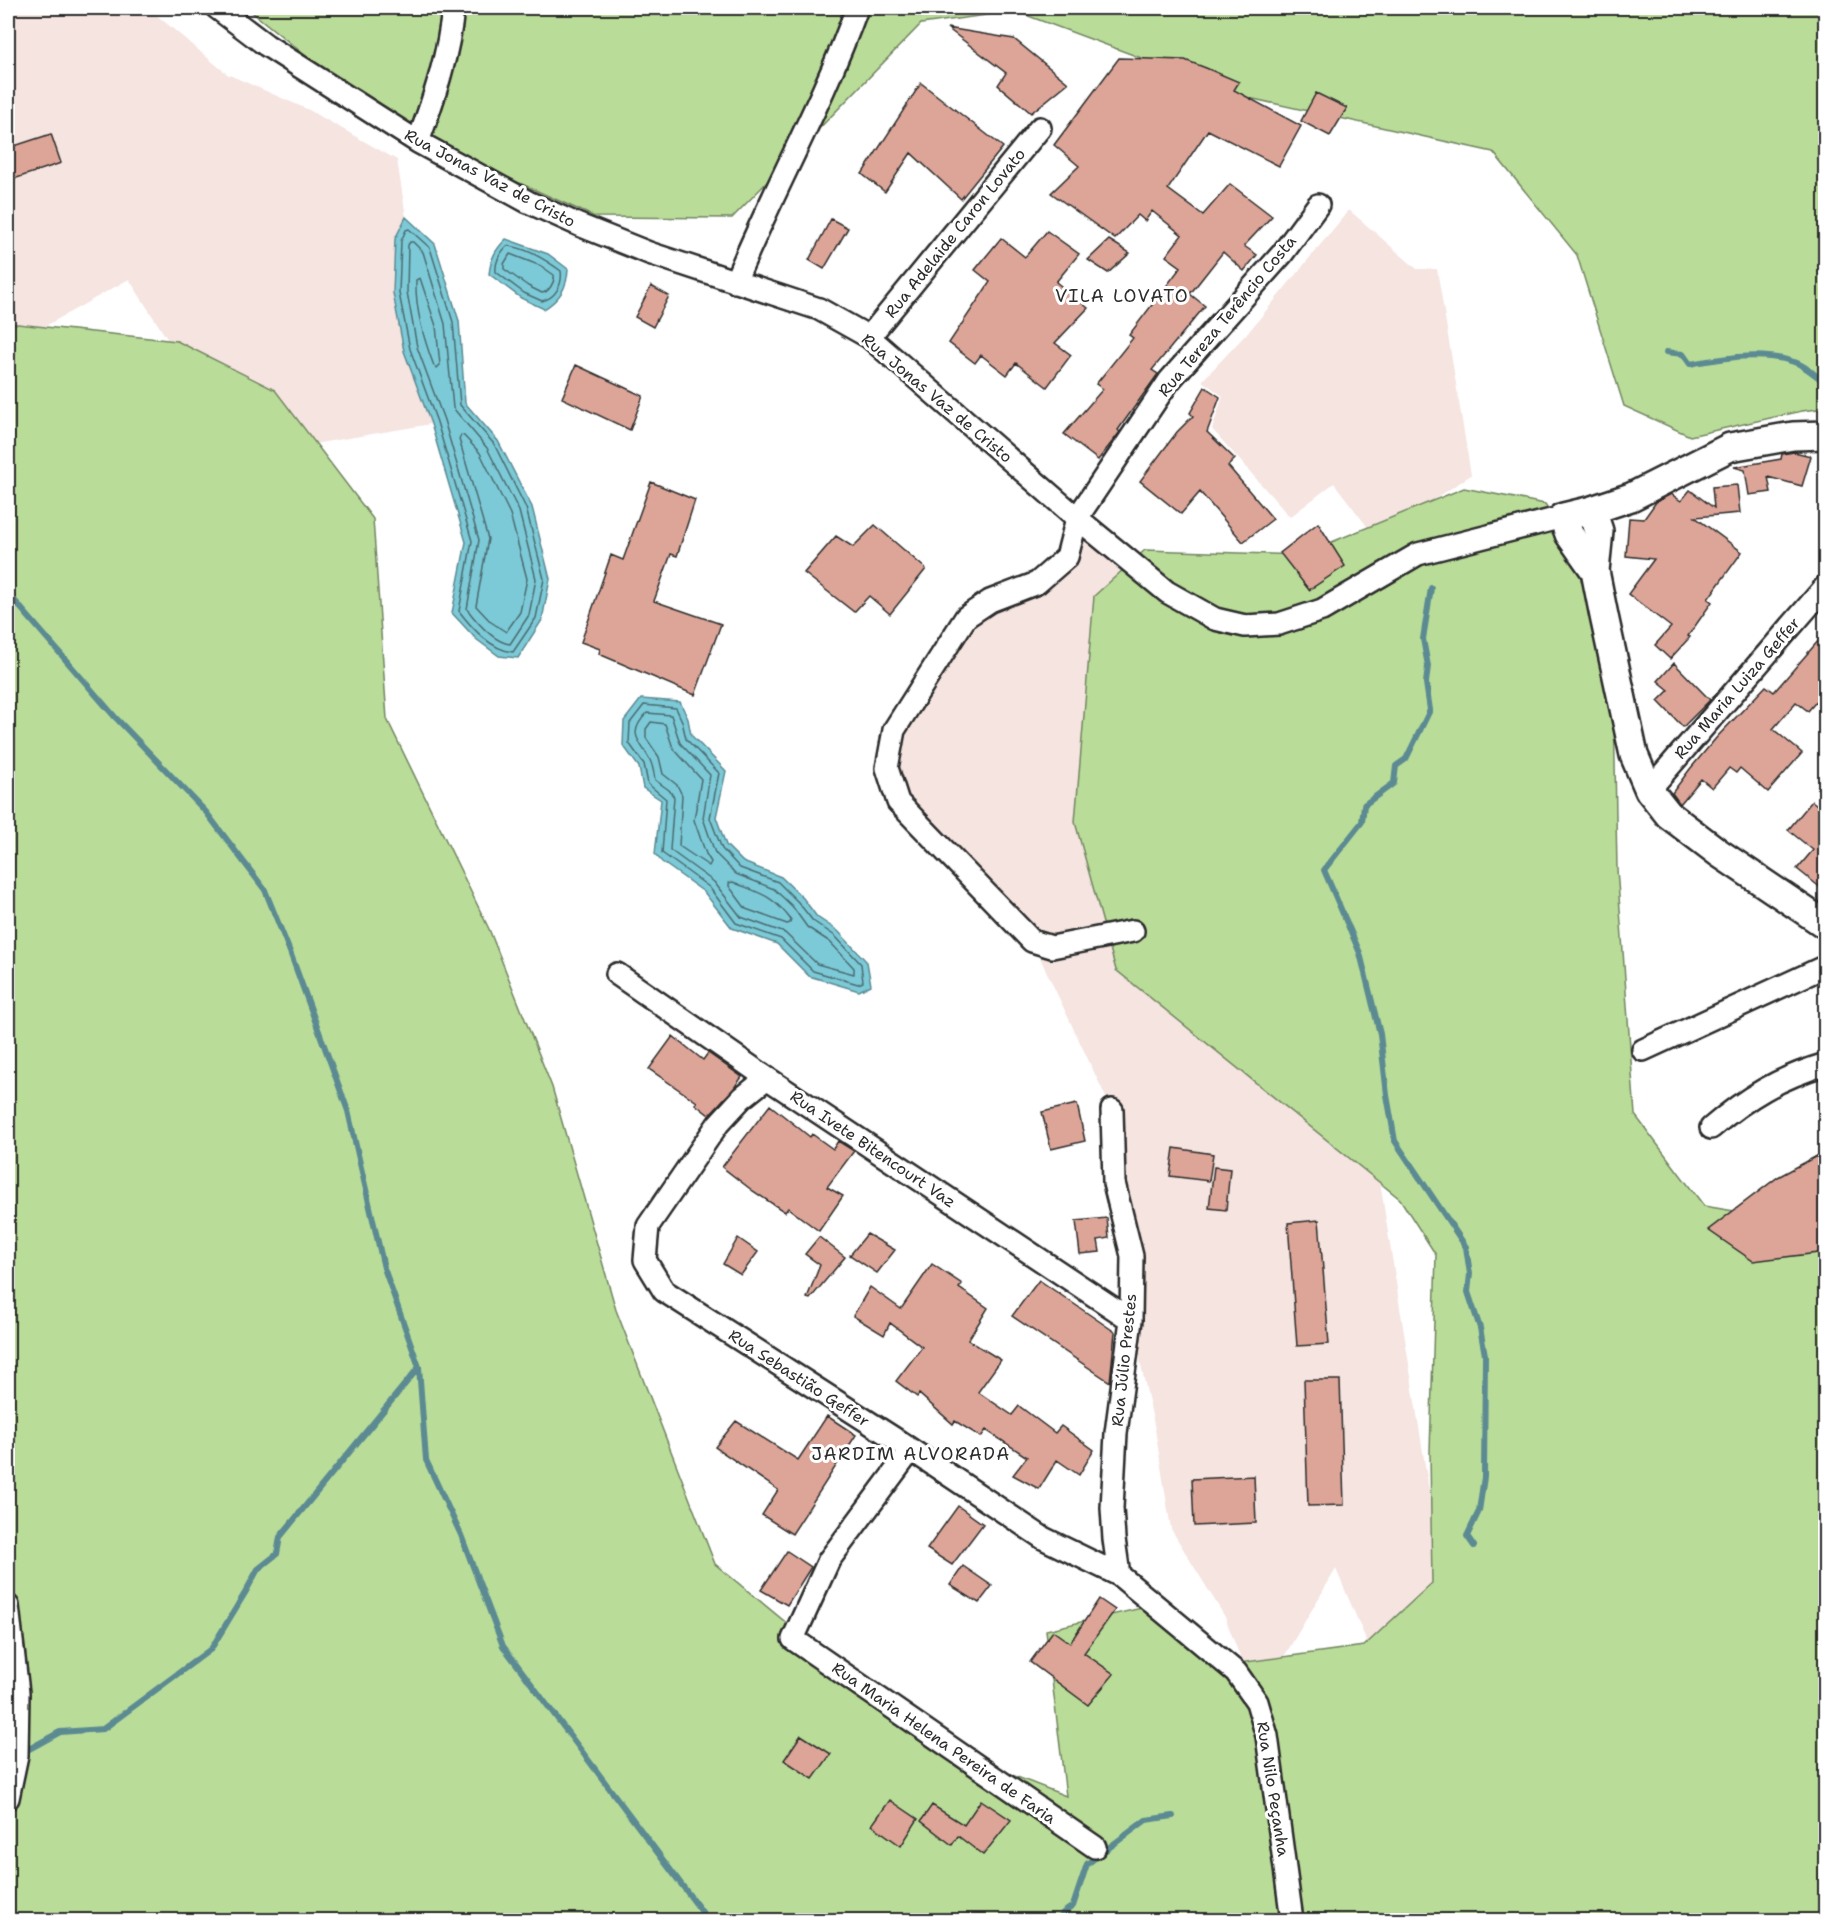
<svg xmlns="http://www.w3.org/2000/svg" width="1833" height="1928" viewBox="0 0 1833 1928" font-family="'Shantell Sans',sans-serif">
<rect width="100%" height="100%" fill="#fff"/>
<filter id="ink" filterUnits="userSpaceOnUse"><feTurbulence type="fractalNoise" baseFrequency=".0167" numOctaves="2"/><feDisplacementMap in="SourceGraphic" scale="12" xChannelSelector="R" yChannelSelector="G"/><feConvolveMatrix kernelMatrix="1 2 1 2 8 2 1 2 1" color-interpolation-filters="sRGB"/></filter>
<g filter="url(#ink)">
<path fill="#f5e4e0" d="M 8,8 L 148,8 L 227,74 L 309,110 L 397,160 L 406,217 L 393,293 L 404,351 L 431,424 L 242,456 L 129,279 L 8,347 Z
M 1349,210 L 1417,269 L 1437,269 L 1471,475 L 1376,538 L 1334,483 L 1290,517 L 1212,429 L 1223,396 L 1202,381 L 1251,329 Z
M 1077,518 L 1245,626 L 1338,918 L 1429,1490 L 1445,1659 L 1376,1663 L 1336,1569 L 1257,1702 L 1225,1617 L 1171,1529 L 1155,1429 L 1131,1320 L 1112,1110 L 1032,941 L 898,802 L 894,730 L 966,617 L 1067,557 Z"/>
<path fill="#b9dd98" stroke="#728462" stroke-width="1.5" d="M 247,8 L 1825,8 L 1825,408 L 1802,411 L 1690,436 L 1624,406 L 1577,255 L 1493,152 L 1249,98 L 1015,11 L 921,24 L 732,218 L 595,217 L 391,125 Z
M 8,323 L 177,341 L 275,390 L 373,519 L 387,719 L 489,929 L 552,1087 L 616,1310 L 715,1564 L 935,1745 L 1066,1796 L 1046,1630 L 1150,1606 L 1210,1667 L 1364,1646 L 1432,1583 L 1430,1452 L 1436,1255 L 1400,1199 L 1116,970 L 1075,822 L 1094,596 L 1145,550 L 1300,555 L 1464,488 L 1545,504 L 1612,602 L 1617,869 L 1635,1115 L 1704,1206 L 1825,1226 L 1825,1920 L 8,1920 Z"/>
<path fill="#7bcad7" stroke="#5b8a92" stroke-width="1.5" d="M 406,217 L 435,244 L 459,321 L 465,403 L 498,441 L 532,507 L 550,579 L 542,620 L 518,658 L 499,656 L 476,639 L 452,613 L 466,542 L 431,424 L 404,351 L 393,293 L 395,239 Z
M 506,239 L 548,254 L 568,269 C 567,288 560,299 544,309 L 521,298 L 489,274 C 491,258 495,250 506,239 Z
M 641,699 L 680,702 L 688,719 L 691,735 L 726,771 L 716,817 L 726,845 L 743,862 L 781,877 L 803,898 L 817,917 L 838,931 L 867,962 L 871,985 L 859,991 L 809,976 L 777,944 L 732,928 L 704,892 L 662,862 L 655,854 L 661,800 L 643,788 L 639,767 L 623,745 L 624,721 Z"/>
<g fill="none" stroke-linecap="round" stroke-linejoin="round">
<path stroke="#4b6b70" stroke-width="1.5" d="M 409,229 L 430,248 L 453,322 L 460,405 L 494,444 L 526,508 L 544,579 L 536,618 L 513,652 C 491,650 472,628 459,611 L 472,541 L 437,422 L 410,349 L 399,293 L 401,241 L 406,230 Z
M 410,242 L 413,242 L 423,252 L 445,324 L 453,408 L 487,448 L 519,511 L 536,579 L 529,615 L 510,644 C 494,642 476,621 467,609 L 479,540 L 444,420 L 417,347 L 407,292 L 408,245 Z
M 507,246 C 526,247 546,260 561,271 C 563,285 555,298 542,301 L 524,293 L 496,272 C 495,262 500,253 507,246 Z
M 510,254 L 541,266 L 554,275 C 555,282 549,292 542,293 L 528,286 L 504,269 L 504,264 Z
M 420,278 L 436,326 L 440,365 L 437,368 L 434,366 C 424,340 415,308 416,280 Z
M 461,435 L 464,436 L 480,453 L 510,514 L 527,579 L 520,612 L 506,632 L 491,622 L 476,606 L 488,539 L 459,439 Z
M 644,705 L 676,708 L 682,721 L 686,739 L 719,773 L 710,818 L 722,849 L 740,868 L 778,882 L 798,902 L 813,921 L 835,936 L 861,964 L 863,982 L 858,984 L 813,971 L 781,939 L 736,923 L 709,887 L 662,853 L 666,799 L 648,784 L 644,764 L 629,743 L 630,723 Z
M 647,713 L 671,715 L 680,743 L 710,775 L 703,818 L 715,853 L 736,874 L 774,889 L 792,906 L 807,927 L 830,942 L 854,968 L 854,974 L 817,964 L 785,933 L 741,917 L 714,882 L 670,850 L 674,797 L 669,790 L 655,780 C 654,773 653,766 650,760 C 640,740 626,735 647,713 Z
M 651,722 L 665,724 L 673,748 L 701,779 L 694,820 L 706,854 L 711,862 L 709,866 L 679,846 L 682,795 L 677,785 L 663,774 L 659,757 L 646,738 L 646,729 Z
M 733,882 C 759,893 773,895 791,920 L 790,923 L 787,924 L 746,909 L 729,886 L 729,883 Z"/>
<path stroke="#5b8a92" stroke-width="6" d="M 1666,352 L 1683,354 L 1690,364 C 1723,358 1762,351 1794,362 C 1805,365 1816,376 1826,383
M 1431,588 L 1423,639 L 1428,666 L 1426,683 L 1430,710 L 1406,759 L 1396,766 L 1394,783 L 1364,805 L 1362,822 L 1324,870 L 1360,953 L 1380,1034 L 1387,1095 L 1395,1141 L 1466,1247 L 1470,1274 L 1468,1292 L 1480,1328 L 1485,1355 L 1484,1477 L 1479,1511 L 1467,1536 L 1474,1546
M 8,593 L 115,717 L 206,812 L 265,890 L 290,952 L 348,1111 L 384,1268 L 419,1367 L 426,1460 L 461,1535 L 503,1646 L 708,1920
M 20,1754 L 60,1732 L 103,1729 L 211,1649 L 245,1593 L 258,1569 L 277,1554 L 280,1537 L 419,1367
M 1059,1920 L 1063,1913 L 1073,1906 L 1087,1864 L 1146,1820 L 1173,1816"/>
</g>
<path fill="#dda597" stroke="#2b2b2b" stroke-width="1.5" d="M 947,28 L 1014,39 L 1068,83 L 1031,113 L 998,85 L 1006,73 Z
M 1119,58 L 1185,60 L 1206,68 L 1239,82 L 1234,90 L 1301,126 L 1279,166 L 1208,130 L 1168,189 L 1203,215 L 1230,184 L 1272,216 L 1244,246 L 1257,255 L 1244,271 L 1223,252 L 1190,294 L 1205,306 L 1152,370 L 1158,374 L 1118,430 L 1120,432 L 1098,460 L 1064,434 L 1103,389 L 1096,384 L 1133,338 L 1129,335 L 1181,267 L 1166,256 L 1182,235 L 1152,211 L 1145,221 L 1138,215 L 1115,239 L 1051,193 L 1079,166 L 1054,145 Z
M 921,83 L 1003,147 L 961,199 L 911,153 L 885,192 L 862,174 Z
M 1316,93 L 1347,108 L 1330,136 L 1301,121 Z
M 51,134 L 61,163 L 8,181 L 8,148 Z
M 831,219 L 848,228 L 824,269 L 809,260 Z
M 1047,231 L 1079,254 L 1056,282 L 1088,308 L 1055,343 L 1071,355 L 1047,387 L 1016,363 L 1007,375 L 981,355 L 975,363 L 949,343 L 990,282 L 975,270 L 1001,238 L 1025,257 Z
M 1109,240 L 1130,253 L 1108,273 L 1088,260 Z
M 651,286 L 669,296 L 653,327 L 635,317 Z
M 576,365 L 643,396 L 630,430 L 562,398 Z
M 1205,387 L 1220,397 L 1207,432 L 1235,459 L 1228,466 L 1273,519 L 1243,542 L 1200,492 L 1181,514 L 1140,481 L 1177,432 L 1193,416 L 1190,413 Z
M 1794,452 L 1811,456 L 1802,486 L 1768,477 L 1771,492 L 1749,495 L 1745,470 L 1734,467 L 1781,459 L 1782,454 Z
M 651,482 L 695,500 L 677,556 L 671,554 L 654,601 L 721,624 L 695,695 L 599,654 L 600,649 L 581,642 L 611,555 L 623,560 Z
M 1737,485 L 1740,513 L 1695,517 L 1742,552 L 1708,599 L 1712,602 L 1688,636 L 1690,637 L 1670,659 L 1655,645 L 1671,627 L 1628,594 L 1654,559 L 1626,556 L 1629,518 L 1644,519 L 1656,502 L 1671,494 L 1681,501 L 1690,490 L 1714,508 L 1712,487 Z
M 1318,523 L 1345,566 L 1309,590 L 1280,553 Z
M 875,525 L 926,569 L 890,614 L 869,596 L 854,612 L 804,573 L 836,536 L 853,547 Z
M 1826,632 L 1826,690 L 1808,711 L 1796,702 L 1773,729 L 1802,753 L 1768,792 L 1740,768 L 1736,773 L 1729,768 L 1712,788 L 1701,779 L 1680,804 L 1672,793 L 1690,769 L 1717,737 L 1766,686 L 1774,692 Z
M 1674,663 L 1710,700 L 1683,727 L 1658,701 L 1669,690 L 1658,681 Z
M 1812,801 L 1826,812 L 1826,892 L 1797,869 L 1813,850 L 1788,830 Z
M 673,1036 L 703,1060 L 708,1053 L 742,1077 L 734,1088 L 709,1115 L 695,1104 L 697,1102 L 649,1069 Z
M 1077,1104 L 1085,1141 L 1051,1149 L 1042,1112 Z
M 770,1105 L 810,1137 L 812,1134 L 833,1149 L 838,1141 L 854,1151 L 827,1187 L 843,1196 L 819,1231 L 788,1208 L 785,1212 L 753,1191 L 722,1167 Z
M 1174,1148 L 1213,1154 L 1209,1181 L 1170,1176 Z
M 1826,1151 L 1826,1252 L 1753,1261 L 1708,1230 L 1778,1177 Z
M 1214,1167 L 1230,1169 L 1226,1210 L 1209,1208 Z
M 1107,1218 L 1109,1238 L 1098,1240 L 1100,1252 L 1080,1254 L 1076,1221 Z
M 1319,1220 L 1329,1344 L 1297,1346 L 1288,1223 Z
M 867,1234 L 895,1250 L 877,1273 L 850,1255 Z
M 819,1237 L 845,1257 L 810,1299 L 807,1298 L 820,1265 L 805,1254 Z
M 738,1238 L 758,1252 L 741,1275 L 723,1264 Z
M 932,1264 L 962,1284 L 959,1288 L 988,1308 L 968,1340 L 1001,1360 L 978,1392 L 1012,1415 L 1019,1406 L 1055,1433 L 1061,1426 L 1094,1450 L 1079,1475 L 1057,1460 L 1039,1489 L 1013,1475 L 1027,1457 L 986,1430 L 981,1437 L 955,1421 L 953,1424 L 919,1394 L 917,1397 L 896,1381 L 922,1347 L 890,1323 L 884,1335 L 853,1316 L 870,1287 L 901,1309 Z
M 1039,1280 L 1115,1332 L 1110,1382 L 1012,1316 Z
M 1304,1380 L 1340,1380 L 1344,1505 L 1308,1506 Z
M 827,1416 L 856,1435 L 792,1534 L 762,1515 L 778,1490 L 715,1447 L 736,1421 L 798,1460 Z
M 1254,1476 L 1256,1523 L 1194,1526 L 1192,1479 Z
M 958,1506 L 983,1524 L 952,1565 L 927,1549 Z
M 787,1551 L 811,1567 L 787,1605 L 761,1590 Z
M 963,1566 L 992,1586 L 979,1603 L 950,1585 Z
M 1099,1599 L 1115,1610 L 1084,1653 L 1114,1674 L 1088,1705 L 1030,1662 L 1053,1631 L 1070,1643 Z
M 801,1735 L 831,1754 L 813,1779 L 784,1760 Z
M 890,1800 L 918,1819 L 901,1846 L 872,1825 Z
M 981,1800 L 1011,1820 L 983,1855 L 958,1836 L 952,1845 L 921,1821 L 932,1805 L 964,1825 Z"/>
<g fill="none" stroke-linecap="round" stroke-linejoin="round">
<g stroke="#2b2b2b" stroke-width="26">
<path id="minor" d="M 217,8 L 266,45 L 418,142 L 528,202 L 579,225 L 649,253 L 819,309 L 869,337 L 1077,518 L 1167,592 L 1215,619 L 1245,626 L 1279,624 L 1322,610 L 1418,554 L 1563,517
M 418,142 C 434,98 449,54 453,8
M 735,282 C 774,189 823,102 857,8
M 869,337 L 1040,128
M 1649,790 L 1826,586
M 1133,931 L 1052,947 L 1032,941 L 898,802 L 887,768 L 894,730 L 966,617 L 990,601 L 1037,583 L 1067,557 L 1077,518 L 1169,381 L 1282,254 L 1318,205
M 617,974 L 767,1078 L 1131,1320
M 1643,1050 L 1826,966
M 767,1078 L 742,1098 L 718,1124 L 648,1226 L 645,1260 L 664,1291 L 895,1439 L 1043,1538 L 1119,1575 L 1236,1672 L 1257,1702 L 1267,1736 L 1292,1920
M 1112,1110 L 1114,1183 L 1132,1256 L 1131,1320 L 1116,1433 L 1112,1508 L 1114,1539 L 1119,1575
M 1711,1128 C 1747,1097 1779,1078 1826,1064
M 911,1450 L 829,1560 L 793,1639 L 1095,1847
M 8,1606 L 18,1693 L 17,1755 L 8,1798"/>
</g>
<g stroke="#2b2b2b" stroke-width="32">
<path id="major" d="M 1592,510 L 1599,531 L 1595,571 L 1604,616 L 1634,755 L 1649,790 L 1669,815 L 1719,853 L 1826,925
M 1595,571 L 1569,534 L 1563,517 L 1592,510 L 1631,497 L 1730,447 L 1793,436 L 1826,435"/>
</g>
<use href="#minor" stroke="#fff" stroke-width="21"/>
<use href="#major" stroke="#fff" stroke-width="27"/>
</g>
</g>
<g text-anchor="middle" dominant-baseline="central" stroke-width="6" stroke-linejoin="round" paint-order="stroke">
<g font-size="16" fill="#2b2b2b" stroke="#fff">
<text transform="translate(490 178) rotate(28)">Rua Jonas Vaz de Cristo</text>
<text transform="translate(955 233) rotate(-51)">Rua Adelaide Caron Lovato</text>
<text transform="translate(1227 316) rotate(-50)">Rua Tereza Terêncio Costa</text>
<text transform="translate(937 398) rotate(40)">Rua Jonas Vaz de Cristo</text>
<text transform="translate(1737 688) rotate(-49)">Rua Maria Luiza Geffer</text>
<text transform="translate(873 1149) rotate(34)">Rua Ivete Bitencourt Vaz</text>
<text transform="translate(1124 1360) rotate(-84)">Rua Júlio Prestes</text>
<text transform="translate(799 1378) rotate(33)">Rua Sebastião Geffer</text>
<text transform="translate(944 1743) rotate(35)">Rua Maria Helena Pereira de Faria</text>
<text transform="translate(1273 1789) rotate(81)">Rua Nilo Peçanha</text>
</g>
<g font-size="18" letter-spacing="1.5" fill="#2b2b2b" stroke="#fff">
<text x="1122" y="296">VILA LOVATO</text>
<text x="911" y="1454">JARDIM ALVORADA</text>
</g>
</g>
<rect width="1833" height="1928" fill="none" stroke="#fff" stroke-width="30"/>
<rect x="15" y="15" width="1803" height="1898" fill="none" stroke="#2b2b2b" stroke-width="2" filter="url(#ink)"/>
</svg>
